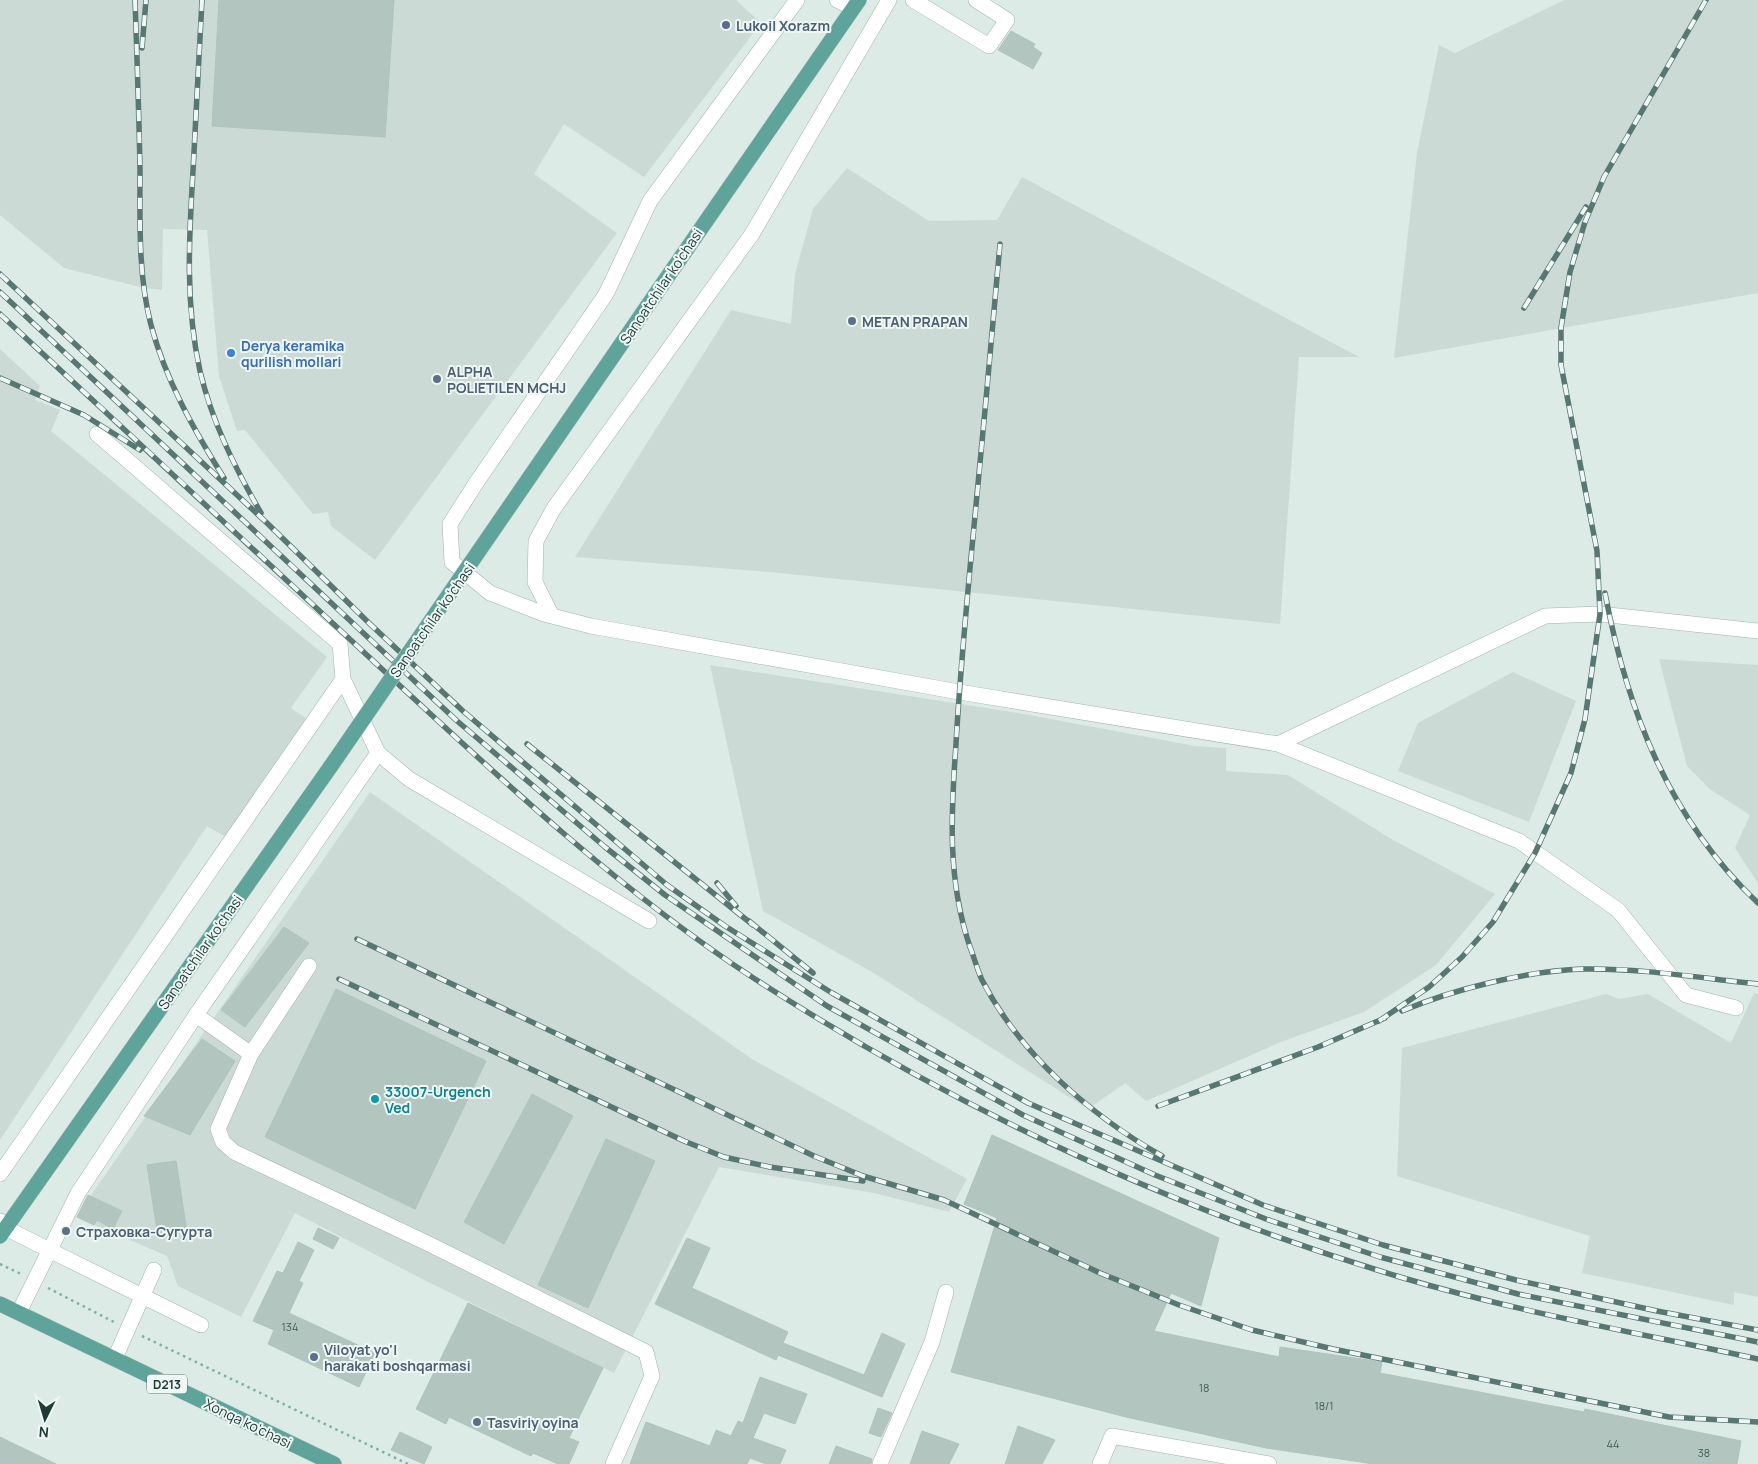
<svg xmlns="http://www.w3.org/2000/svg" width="1758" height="1464" viewBox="0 0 1758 1464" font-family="Manrope,sans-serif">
<rect width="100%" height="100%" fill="#ddebe6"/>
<path fill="#cbdad5" d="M 0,0 L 736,0 L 761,23 L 644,177 L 564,124 L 534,174 L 617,233 L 375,560 L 331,526 L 328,512 L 313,514 L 245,430 L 237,431 L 219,376 L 207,230 L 163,229 L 162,290 L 144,288 L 64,268 L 0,215 Z
M 1564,0 L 1758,0 L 1758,293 L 1394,358 L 1417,153 L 1439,45 L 1455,53 Z
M 847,168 L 929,221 L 997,220 L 1022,177 L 1359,357 L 1299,357 L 1280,624 L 770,572 L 575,557 L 731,310 L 791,324 L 795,274 L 813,209 Z
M 0,349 L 40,386 L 35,400 L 60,410 L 51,431 L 327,657 L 291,708 L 307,719 L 226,837 L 207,826 L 0,1140 Z
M 1659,659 L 1758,665 L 1758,883 L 1735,848 L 1750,815 L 1711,790 L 1687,766 Z
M 710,665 L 1024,714 L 1195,746 L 1226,748 L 1226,771 L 1288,775 L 1393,840 L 1495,894 L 1436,965 L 1364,1012 L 1281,1042 L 1146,1101 L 1125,1083 L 1088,1109 L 872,972 L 763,911 Z
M 1513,672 L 1576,701 L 1529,822 L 1398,771 L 1418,723 Z
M 370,792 L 752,1059 L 967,1179 L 949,1212 L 874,1193 L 719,1167 L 614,1373 L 428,1282 L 295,1213 L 241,1317 L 178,1286 L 167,1256 L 76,1217 Z
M 1754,993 L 1758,994 L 1758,1297 L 1734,1292 L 1734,1305 L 1582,1273 L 1590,1236 L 1397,1176 L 1402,1048 L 1606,994 L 1619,999 L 1648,994 L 1731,1043 Z"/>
<path fill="#b2c5bf" stroke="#afc4be" d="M 219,0 L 394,0 L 385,137 L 212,126 Z
M 1011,31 L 1035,44 L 1033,47 L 1042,53 L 1033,69 L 998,50 Z
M 284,927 L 309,943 L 245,1027 L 221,1010 Z
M 336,989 L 486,1061 L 415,1209 L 265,1137 Z
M 202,1039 L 235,1061 L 190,1135 L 144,1116 Z
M 532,1094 L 573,1116 L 504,1244 L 464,1222 Z
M 992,1135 L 1219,1238 L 1201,1306 L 1171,1293 L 1154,1331 L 1279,1357 L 1280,1347 L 1382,1362 L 1380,1373 L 1584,1412 L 1585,1409 L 1741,1441 L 1737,1464 L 1374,1464 L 1266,1448 L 1126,1417 L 951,1372 L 997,1218 L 964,1204 Z
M 606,1139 L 655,1161 L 588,1308 L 538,1285 Z
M 176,1161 L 187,1232 L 158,1237 L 147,1165 Z
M 88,1195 L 122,1211 L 113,1229 L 97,1220 L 94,1225 L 77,1217 Z
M 318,1228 L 339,1238 L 333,1249 L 313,1239 Z
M 687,1238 L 710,1248 L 692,1288 L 788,1332 L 783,1343 L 864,1375 L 882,1333 L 905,1344 L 882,1397 L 778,1355 L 776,1360 L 655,1304 Z
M 298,1242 L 314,1250 L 299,1281 L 303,1283 L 289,1313 L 375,1353 L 359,1387 L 268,1344 L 274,1330 L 253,1321 L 277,1271 L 283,1273 Z
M 468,1303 L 603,1368 L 569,1438 L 579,1442 L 569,1464 L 558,1464 L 533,1453 L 531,1456 L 449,1417 L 446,1424 L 416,1409 Z
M 760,1377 L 807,1394 L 795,1424 L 764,1413 L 753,1438 L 786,1450 L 780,1464 L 766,1464 L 750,1458 L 747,1464 L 630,1464 L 646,1422 L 710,1446 L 716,1430 L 731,1436 L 738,1421 L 743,1423 Z
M 878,1408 L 892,1413 L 881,1437 L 869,1433 Z
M 1018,1426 L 1055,1440 L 1042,1464 L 1005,1464 Z
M 922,1431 L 959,1444 L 949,1464 L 910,1464 Z
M 400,1432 L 432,1447 L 424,1464 L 391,1450 Z
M 0,1437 L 56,1464 L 0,1464 Z
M 836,1446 L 872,1459 L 871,1464 L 829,1464 Z"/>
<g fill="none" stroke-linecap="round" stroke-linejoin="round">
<g stroke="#a0b3ae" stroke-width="16">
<path id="minor" d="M 797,0 L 650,201 L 606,294 L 476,483 L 450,524 L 452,562 L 490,593 L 544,614 L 591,626 L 959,692 L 1278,744 L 1519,841 L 1618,910 L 1686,995 L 1736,1008
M 837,0 L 853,8
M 913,0 L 989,46 L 1007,20 L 976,0
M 552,616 L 535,582 L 536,541 L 554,508 L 752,234 L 889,0
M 343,679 L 378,753
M 1278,744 L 1545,616 L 1600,614 L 1758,631
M 309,966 L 251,1054 L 218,1129 L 223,1142 L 234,1152 L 427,1243 L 646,1352 L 652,1376 L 613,1464
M 196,1015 L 251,1054
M 0,1174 L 343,679 L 340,644 L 97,434
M 0,1221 L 6,1228 L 49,1250 L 201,1325
M 19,1312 L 78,1193 L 196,1015 L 378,753 L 409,779 L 649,921
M 115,1358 L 154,1270
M 880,1464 L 932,1342 L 946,1292
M 1100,1464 L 1112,1436 L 1269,1464"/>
</g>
<g stroke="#c0c8c7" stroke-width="16">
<path id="major" d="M 655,295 L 859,0
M 0,1236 L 331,766
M 0,1304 L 334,1464"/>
</g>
<path stroke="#7bb1a6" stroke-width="2.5" stroke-dasharray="2.5 4" stroke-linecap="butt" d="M 0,1264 L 21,1274
M 48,1288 L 114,1322
M 142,1336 L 408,1464"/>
<use href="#minor" stroke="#fff" stroke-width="15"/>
<use href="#major" stroke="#5ea49a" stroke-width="15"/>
<g stroke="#577772" stroke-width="5.5">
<path id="rail" d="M 135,0 C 137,57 139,114 140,170 C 140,221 138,275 151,325 C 166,381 194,430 224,478
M 202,0 C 199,57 196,114 193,171 C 189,238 185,304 200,371 C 212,422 235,468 261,513
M 142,48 L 146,0
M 1000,244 C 990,356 980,467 969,579 C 964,634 959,689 956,744 C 951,813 947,879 970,947 C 974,957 977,969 982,980 C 1020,1054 1090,1115 1162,1156
M 0,274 L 267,523 L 370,624 L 463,711 L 667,885 L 725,926 L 832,993 L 1028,1103 L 1263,1205 L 1383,1245 L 1516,1280 L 1657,1311 L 1758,1330
M 0,292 L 456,720 L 605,847 L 665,895 L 827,1006 L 1023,1115 L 1155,1175 L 1266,1219 L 1380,1257 L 1518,1294 L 1758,1342
M 1524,308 L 1586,207
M 0,314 C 123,428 246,542 369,657 C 492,771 614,887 755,979 C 954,1108 1173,1209 1400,1277 C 1517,1312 1639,1333 1758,1359
M 0,378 L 84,415 L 140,450
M 1605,593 C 1627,710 1669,819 1758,903
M 527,744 L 753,925
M 717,883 L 736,906
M 749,921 L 813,973
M 357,939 L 814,1156 L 863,1176 L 944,1200 L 1100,1273 L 1179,1305 L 1252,1330 L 1333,1349 L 1669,1417 L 1758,1422
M 339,979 L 684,1141 L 724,1157 L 770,1167 L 863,1181
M 1402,1011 C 1454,989 1526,971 1583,969 C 1641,968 1700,978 1758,984
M 1379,1021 L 1429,987 L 1462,957 L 1493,922 L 1535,853 L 1571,773 L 1585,719 L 1600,614 L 1597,551 L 1561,365 L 1561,328 L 1570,272 L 1585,222 L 1604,177 L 1706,0
M 1158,1106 L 1318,1047 L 1385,1018"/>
</g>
<use href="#rail" stroke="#eef7f3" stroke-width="4" stroke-dasharray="11" stroke-linecap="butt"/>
<g stroke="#c0c8c7" stroke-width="16" stroke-linecap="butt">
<path id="major-bridge" d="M 331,766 L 655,295"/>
</g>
<use href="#major-bridge" stroke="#5ea49a" stroke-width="15"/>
</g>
<g fill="#5c6f8a" stroke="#eef7f3" stroke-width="2">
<circle cx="726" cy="25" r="5"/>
<circle cx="852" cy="321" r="5"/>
<circle cx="437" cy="379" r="5"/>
<circle cx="66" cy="1231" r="5"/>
<circle cx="314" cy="1357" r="5"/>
<circle cx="477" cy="1422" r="5"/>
</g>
<circle fill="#3f7fe0" stroke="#eef7f3" stroke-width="2" cx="231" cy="353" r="5"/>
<circle fill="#0f9aa8" stroke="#eef7f3" stroke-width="2" cx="375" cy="1099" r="5"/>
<g text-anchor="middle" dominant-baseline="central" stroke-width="4" stroke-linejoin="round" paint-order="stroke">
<g font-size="11" fill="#435e59">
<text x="290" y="1326">134</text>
<text x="1204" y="1387">18</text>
<text x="1324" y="1405">18/1</text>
<text x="1613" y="1443">44</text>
<text x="1704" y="1452">38</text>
</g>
<rect fill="#eef7f3" stroke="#5c736f" stroke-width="1" x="147" y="1374.5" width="40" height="19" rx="4"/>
<g font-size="12" font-weight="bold" fill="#1e3b37">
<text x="167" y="1384">D213</text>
</g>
<g font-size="14" font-weight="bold" fill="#4e5e75" stroke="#eef7f3" text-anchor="start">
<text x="736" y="25">Lukoil Xorazm</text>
<text x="862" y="321">METAN PRAPAN</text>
<text x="447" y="371">ALPHA<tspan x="447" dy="16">POLIETILEN MCHJ</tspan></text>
<text x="76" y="1231">Страховка-Сугурта</text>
<text x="324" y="1349">Viloyat yo'l<tspan x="324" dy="16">harakati boshqarmasi</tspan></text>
<text x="487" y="1422">Tasviriy oyina</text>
</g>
<g font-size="14" fill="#1e3b37" stroke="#eef7f3">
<text transform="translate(661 286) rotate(-56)">Sanoatchilar ko'chasi</text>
<text transform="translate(432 620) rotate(-55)">Sanoatchilar ko'chasi</text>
<text transform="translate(200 952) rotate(-55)">Sanoatchilar ko'chasi</text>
<text transform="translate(248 1423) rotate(26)">Xonqa ko'chasi</text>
</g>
<g font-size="14" font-weight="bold" fill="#366cbe" stroke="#eef7f3" text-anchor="start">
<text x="241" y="345">Derya keramika<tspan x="241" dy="16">qurilish mollari</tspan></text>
</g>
<g font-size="14" font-weight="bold" fill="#0d838f" stroke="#eef7f3" text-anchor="start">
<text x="385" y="1091">33007-Urgench<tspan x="385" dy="16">Ved</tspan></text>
</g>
</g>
<g transform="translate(45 1419) rotate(185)" stroke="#eef7f3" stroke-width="4" paint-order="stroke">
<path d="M0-4L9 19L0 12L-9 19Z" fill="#1e3b37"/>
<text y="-8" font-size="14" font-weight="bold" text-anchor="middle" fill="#1e3b37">N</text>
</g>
</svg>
